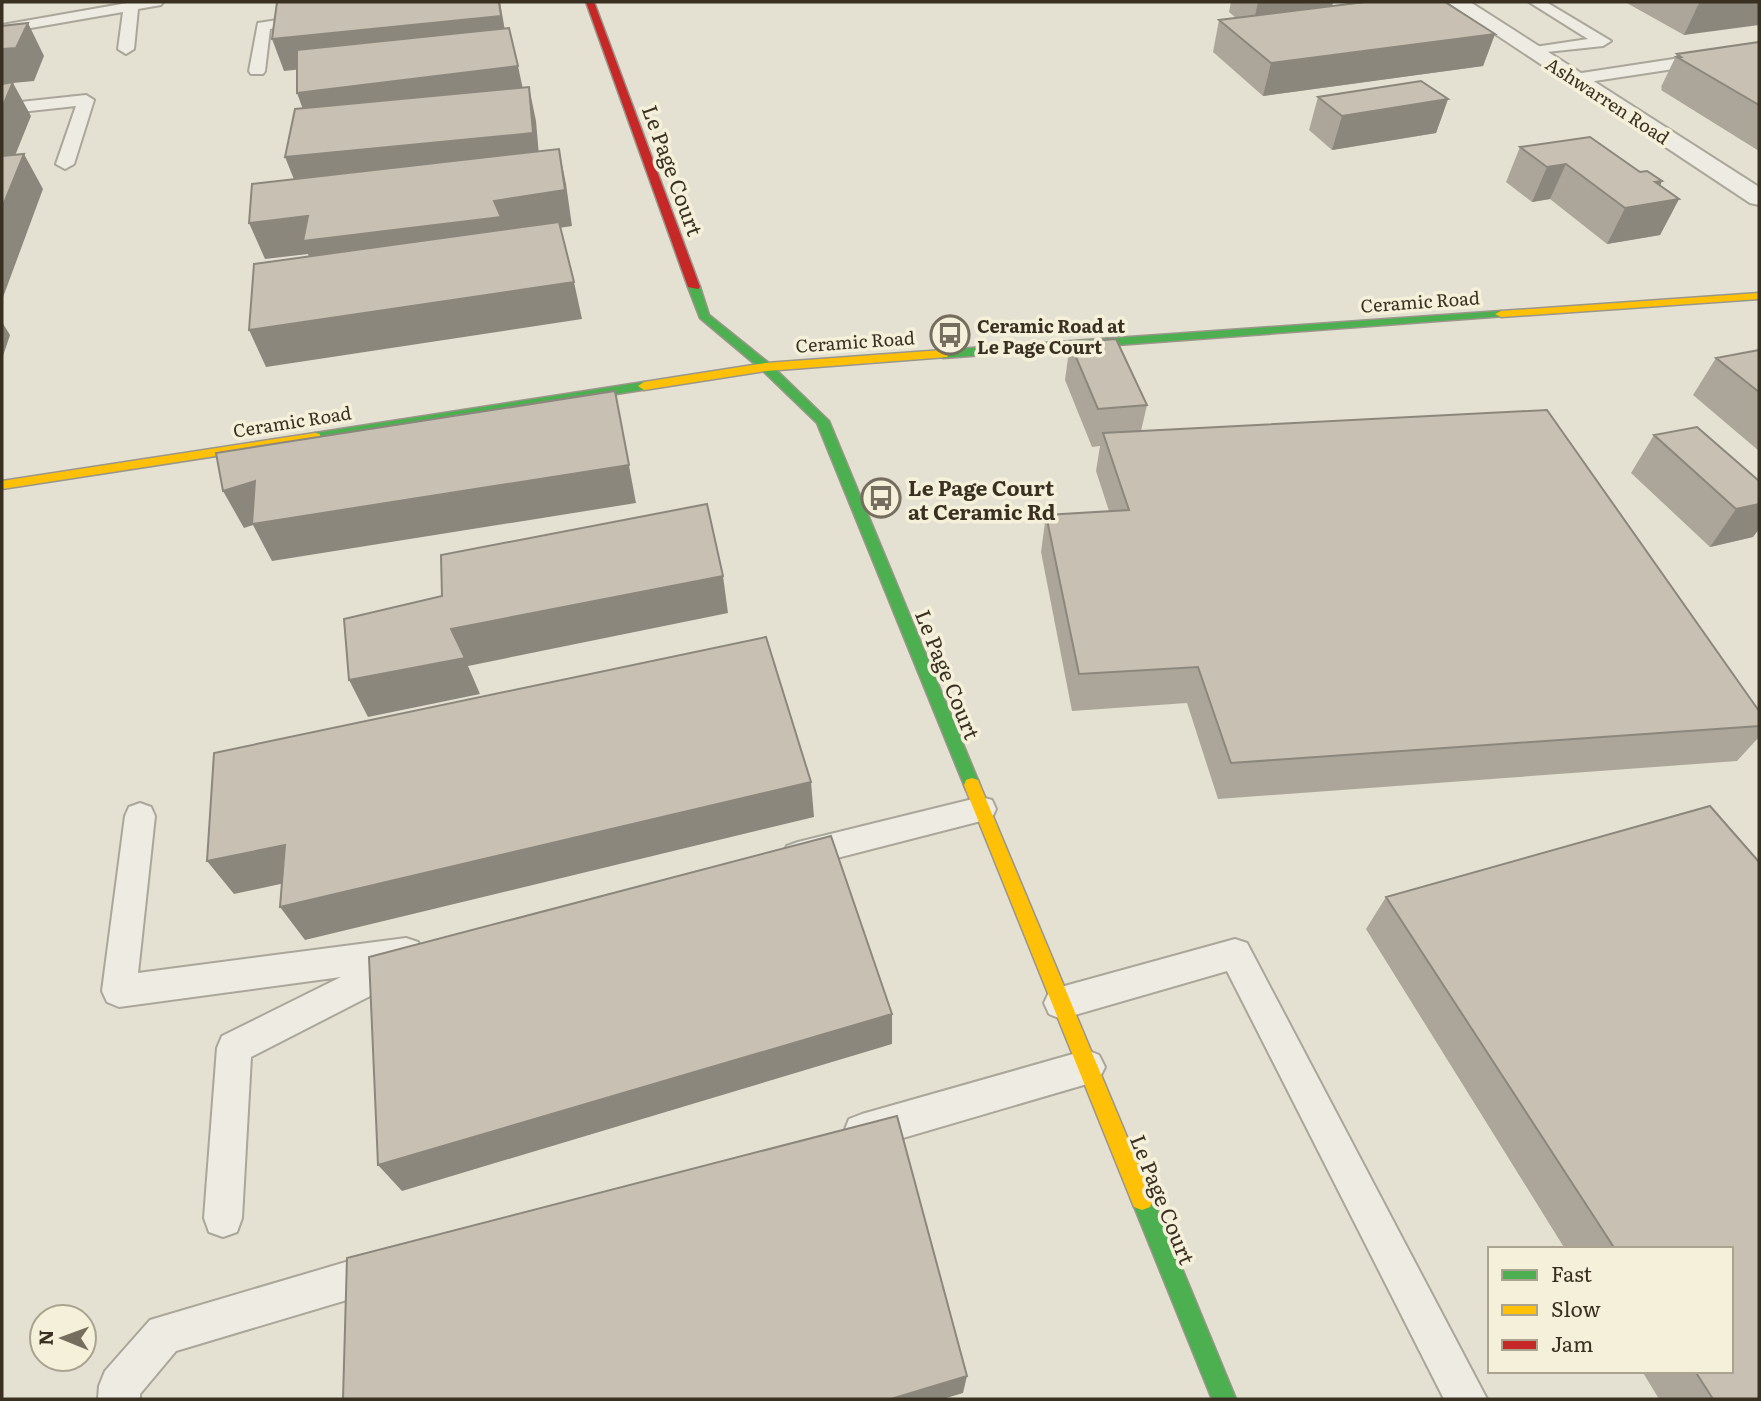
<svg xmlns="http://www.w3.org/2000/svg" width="1761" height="1401" viewBox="0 0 1761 1401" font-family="Literata,serif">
<rect width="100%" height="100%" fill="#e4e1d2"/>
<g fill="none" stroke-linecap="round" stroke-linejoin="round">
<g stroke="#aaa69a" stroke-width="4">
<path id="lane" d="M 133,2 L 163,2 L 161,5 L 138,9 L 134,49 L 126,54 L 118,49 L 123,12 L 2,33 L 2,25 Z
M 1529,2 L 1546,2 L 1611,41 L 1603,46 L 1528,54 L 1525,51 L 1528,48 L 1588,39 Z
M 310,15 L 315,16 L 317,19 L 315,22 L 270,29 L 265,71 L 263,74 L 251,74 L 249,71 L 258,23 Z
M 1759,46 L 1759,56 L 1575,84 L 1567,79 L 1575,74 Z
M 86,95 L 94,100 L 74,164 L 65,169 L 56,164 L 76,106 L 2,114 L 2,104 Z
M 981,797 L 992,800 L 996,809 L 992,818 L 981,821 L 798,868 L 787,864 L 782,855 L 787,846 L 798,842 Z
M 140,803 L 151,807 L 155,816 L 138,973 L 406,938 L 418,942 L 422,953 L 417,972 L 251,1057 L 242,1218 L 237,1232 L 223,1237 L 209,1232 L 204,1218 L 217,1048 L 222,1036 L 341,977 L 119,1007 L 107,1002 L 102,991 L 125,816 L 129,807 Z
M 1235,939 L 1247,943 L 1487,1399 L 1444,1399 L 1227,971 L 1061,1019 L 1049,1014 L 1044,1003 L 1049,992 L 1061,987 Z
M 1087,1050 L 1099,1055 L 1105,1067 L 1099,1079 L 1087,1084 L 862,1150 L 849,1145 L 844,1132 L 849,1119 L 862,1114 Z
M 383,1251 L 397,1257 L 403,1271 L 397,1285 L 176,1351 L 140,1394 L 140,1399 L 98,1399 L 99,1386 L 105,1371 L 150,1320 Z"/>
</g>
<g stroke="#aaa69a" stroke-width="4">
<path id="street" d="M 1447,2 L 1470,2 L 1759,187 L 1759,205 L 1750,203 Z"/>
</g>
<g stroke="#9a968a" stroke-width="3">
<path id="fast" d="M 694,284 L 700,287 L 709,315 L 770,364 L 829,421 L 980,785 L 978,790 L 972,792 L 966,790 L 964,785 L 817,423 L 762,370 L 700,318 L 688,287 Z
M 1501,311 L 1507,314 L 1505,316 L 943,358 L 937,354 L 943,350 Z
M 644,382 L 650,386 L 648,389 L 315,441 L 309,437 L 315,433 Z
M 1142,1188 L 1150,1191 L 1236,1399 L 1212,1399 L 1131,1199 L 1134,1191 Z"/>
</g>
<g stroke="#9a968a" stroke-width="3">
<path id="slow" d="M 1759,293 L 1759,299 L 1501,317 L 1495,314 L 1501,311 Z
M 943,350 L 949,354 L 947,357 L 766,371 L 644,390 L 638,386 L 644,382 L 766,363 Z
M 315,433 L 320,434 L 320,440 L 2,489 L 2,481 Z
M 972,778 L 978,780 L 980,785 L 1153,1199 L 1150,1207 L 1142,1210 L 1134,1207 L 964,785 L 966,780 Z"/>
</g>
<g stroke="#9a968a" stroke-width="3">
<path id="jam" d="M 586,2 L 594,2 L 700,287 L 698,289 L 688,287 Z"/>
</g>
<use href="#lane" fill="#edebe2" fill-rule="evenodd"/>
<use href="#street" fill="#edebe2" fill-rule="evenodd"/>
<use href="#fast" fill="#4caf50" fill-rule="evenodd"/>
<use href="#slow" fill="#ffc107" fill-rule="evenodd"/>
<use href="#jam" fill="#c62828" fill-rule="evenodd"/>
</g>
<path fill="#aca69a" d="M 1231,2 L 1333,2 L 1332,6 L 1495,34 L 1483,66 L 1263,96 L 1213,52 L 1219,20 L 1236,18 L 1229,12 Z
M 1625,2 L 1759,2 L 1684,35 Z
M 1759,42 L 1759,151 L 1661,90 L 1662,88 L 1661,87 L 1677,54 Z
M 1318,97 L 1448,99 L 1436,133 L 1332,150 L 1309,130 Z
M 1520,147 L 1640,172 L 1662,181 L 1660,186 L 1679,199 L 1660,235 L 1607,244 L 1550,199 L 1532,202 L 1506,182 Z
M 1070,343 L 1147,405 L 1141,431 L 1759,711 L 1759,737 L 1737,761 L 1218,799 L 1187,703 L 1072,711 L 1041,552 L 1046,515 L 1109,511 L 1096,471 L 1100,446 L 1092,447 L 1065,380 Z
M 1759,350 L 1759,451 L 1693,395 L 1716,358 Z
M 1654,435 L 1759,481 L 1759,529 L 1753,537 L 1710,547 L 1631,473 Z
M 1710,806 L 1759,862 L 1759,1399 L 1659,1399 L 1642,1371 L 1731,1371 L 1731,1249 L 1565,1249 L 1366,929 L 1386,897 Z"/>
<path fill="#8c877d" d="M 500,2 L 508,48 L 284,71 L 272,39 Z
M 1258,2 L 1333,2 L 1330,15 L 1252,30 Z
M 1710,2 L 1759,2 L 1759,25 L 1684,35 L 1699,3 Z
M 28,23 L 44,56 L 34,81 L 13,83 L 31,116 L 2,188 L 2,49 Z
M 1495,34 L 1483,66 L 1263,96 L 1271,63 Z
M 518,66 L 525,99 L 309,126 L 297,93 Z
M 529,87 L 536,121 L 540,167 L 299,192 L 285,157 Z
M 1448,99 L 1436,133 L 1332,150 L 1342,116 Z
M 559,149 L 566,184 L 572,226 L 506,236 L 317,278 L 308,254 L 265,259 L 249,223 L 308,216 L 494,201 Z
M 24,154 L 43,189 L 2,300 L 2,208 Z
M 1566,164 L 1550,199 L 1532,202 L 1547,167 Z
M 1662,181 L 1651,204 L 1679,199 L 1660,235 L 1607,244 L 1625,208 L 1655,182 Z
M 574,282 L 582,319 L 266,367 L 249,330 Z
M 2,322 L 10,335 L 2,359 Z
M 615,391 L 636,503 L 272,561 L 253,525 L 244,528 L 223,491 L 255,481 Z
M 1759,504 L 1759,529 L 1753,537 L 1710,547 L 1736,509 Z
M 723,576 L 728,613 L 468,666 L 480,694 L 368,717 L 349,680 L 451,629 Z
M 811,782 L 814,817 L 305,940 L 280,907 Z
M 285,845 L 308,878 L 234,894 L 207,861 Z
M 892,1014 L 892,1044 L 402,1191 L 378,1165 Z
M 967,1376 L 963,1393 L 943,1399 L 891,1399 Z"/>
<path fill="#c8c1b3" stroke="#8c877d" stroke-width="2" d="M 277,2 L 499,2 L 501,16 L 272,39 Z
M 1365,2 L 1445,2 L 1495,34 L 1271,63 L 1219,20 Z
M 28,23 L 16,48 L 2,49 L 2,26 Z
M 509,28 L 518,66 L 297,93 L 297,50 Z
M 1759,42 L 1759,105 L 1677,57 L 1681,57 L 1677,54 Z
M 1421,81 L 1448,99 L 1342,116 L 1318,97 Z
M 13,82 L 2,108 L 2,84 Z
M 529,87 L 533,133 L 285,157 L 295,109 Z
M 1590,137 L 1640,172 L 1647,171 L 1662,181 L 1655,182 L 1679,199 L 1625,208 L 1566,164 L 1547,167 L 1520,147 Z
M 559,149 L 565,190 L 494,201 L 501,217 L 303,241 L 308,216 L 249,223 L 252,184 Z
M 24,154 L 2,208 L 2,156 Z
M 559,222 L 574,282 L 249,330 L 254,264 Z
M 1116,339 L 1147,405 L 1098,409 L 1070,343 Z
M 1759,350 L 1759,392 L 1716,358 Z
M 615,391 L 629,465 L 252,524 L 255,481 L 223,491 L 216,453 Z
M 1547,410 L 1759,711 L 1759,726 L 1231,763 L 1198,667 L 1079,674 L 1046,515 L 1129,510 L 1103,433 Z
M 1697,427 L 1759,481 L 1759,504 L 1736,509 L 1654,435 Z
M 707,504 L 723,576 L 451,629 L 465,658 L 349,680 L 344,619 L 442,596 L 441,555 Z
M 766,637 L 811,782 L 280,907 L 285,845 L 207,861 L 214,753 Z
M 1710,806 L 1759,862 L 1759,1399 L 1713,1399 L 1695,1371 L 1731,1371 L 1731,1249 L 1615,1249 L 1386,897 Z
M 831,836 L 892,1014 L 378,1165 L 369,957 Z
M 897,1116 L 967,1376 L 891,1399 L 343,1399 L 347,1258 Z"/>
<defs>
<g id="bus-ring" transform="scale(2.0125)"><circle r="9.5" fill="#f4f0d9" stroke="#756e5f" stroke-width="1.5"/><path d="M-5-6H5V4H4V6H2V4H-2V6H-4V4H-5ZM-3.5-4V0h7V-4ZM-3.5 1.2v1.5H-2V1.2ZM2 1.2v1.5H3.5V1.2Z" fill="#756e5f"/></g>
</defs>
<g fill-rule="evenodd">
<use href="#bus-ring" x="950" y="335"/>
<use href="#bus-ring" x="881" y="498"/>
</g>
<g text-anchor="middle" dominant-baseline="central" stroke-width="7" stroke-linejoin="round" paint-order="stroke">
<g font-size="18" fill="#393021" stroke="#f4f0d9">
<text transform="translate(1608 100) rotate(33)">Ashwarren Road</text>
<text transform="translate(1420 301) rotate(-4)">Ceramic Road</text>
<text transform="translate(855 341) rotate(-4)">Ceramic Road</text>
<text transform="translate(292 421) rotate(-9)">Ceramic Road</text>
</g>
<g font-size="18" font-weight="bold" fill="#393021" stroke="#f4f0d9" text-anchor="start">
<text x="977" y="325">Ceramic Road at<tspan x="977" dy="21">Le Page Court</tspan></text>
</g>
<g font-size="21" fill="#393021" stroke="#f4f0d9">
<text transform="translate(674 170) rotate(70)">Le Page Court</text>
<text transform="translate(949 674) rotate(68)">Le Page Court</text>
<text transform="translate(1164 1199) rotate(68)">Le Page Court</text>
</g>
<g font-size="21" font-weight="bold" fill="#393021" stroke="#f4f0d9" text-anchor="start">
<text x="908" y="486">Le Page Court<tspan x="908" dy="24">at Ceramic Rd</tspan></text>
</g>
</g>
<rect width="1761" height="1401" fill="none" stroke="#393021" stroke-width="7"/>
<rect x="1488" y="1247" width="245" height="126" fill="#f4f0d9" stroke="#a9a38f" stroke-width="2"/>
<rect x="1502" y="1270" width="35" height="10" fill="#4caf50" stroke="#a9a38f" stroke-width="2"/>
<text x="1551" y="1282" font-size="21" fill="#393021">Fast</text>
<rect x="1502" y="1305" width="35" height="10" fill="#ffc107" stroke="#a9a38f" stroke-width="2"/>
<text x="1551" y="1317" font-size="21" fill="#393021">Slow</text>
<rect x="1502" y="1340" width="35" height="10" fill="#c62828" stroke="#a9a38f" stroke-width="2"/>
<text x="1551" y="1352" font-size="21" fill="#393021">Jam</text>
<g transform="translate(63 1338) rotate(271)"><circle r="33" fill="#f4f0d9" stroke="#a9a38f" stroke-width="2"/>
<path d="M0-5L12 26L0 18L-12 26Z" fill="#756e5f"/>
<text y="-10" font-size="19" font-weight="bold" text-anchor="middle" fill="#393021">N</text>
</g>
</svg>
